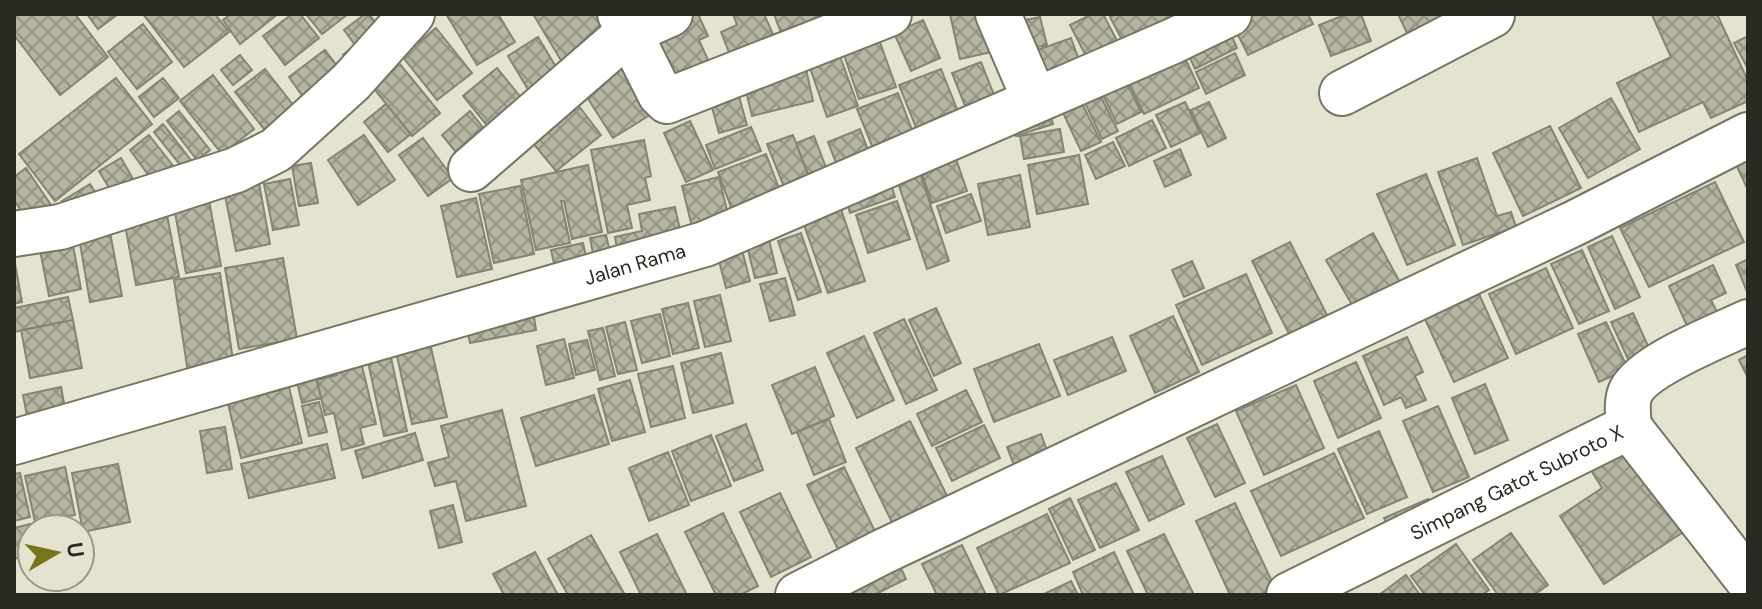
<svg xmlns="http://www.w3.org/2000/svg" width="1762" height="609" viewBox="0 0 1762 609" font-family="'DM Sans',sans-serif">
<defs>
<pattern id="building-cross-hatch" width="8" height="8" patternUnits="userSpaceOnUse" patternTransform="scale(2)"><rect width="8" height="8" fill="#b5b5a1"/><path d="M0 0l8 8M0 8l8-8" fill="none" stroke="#939383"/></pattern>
</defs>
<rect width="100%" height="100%" fill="#e3e3cf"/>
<path fill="url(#building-cross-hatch)" stroke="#848572" stroke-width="2" d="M 14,14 L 75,14 L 108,57 L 60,95 L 14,35 Z
M 87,14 L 118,14 L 98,29 Z
M 143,14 L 215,14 L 229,32 L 184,67 Z
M 231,14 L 278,14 L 240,44 L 223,20 Z
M 292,14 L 300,14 L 319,38 L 285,65 L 263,36 Z
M 306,14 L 348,14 L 322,34 Z
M 365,14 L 369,14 L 387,38 L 351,65 L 343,55 L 355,45 L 344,30 Z
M 446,14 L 498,14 L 515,42 L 477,65 Z
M 533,14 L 597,14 L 612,39 L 565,67 Z
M 674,14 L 698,14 L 708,36 L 699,40 L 717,80 L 670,100 L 640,29 Z
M 733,14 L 764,14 L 776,41 L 732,60 L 721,32 L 737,25 Z
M 774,14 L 820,14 L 824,26 L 784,41 Z
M 950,14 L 988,14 L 996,51 L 960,59 Z
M 1092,14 L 1103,14 L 1122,50 L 1091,66 L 1070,25 Z
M 1115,14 L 1169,14 L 1178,31 L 1130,55 L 1110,17 Z
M 1246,14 L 1308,14 L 1313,24 L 1248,55 L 1231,21 Z
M 1347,14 L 1361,14 L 1371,41 L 1331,56 L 1319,25 Z
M 1398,14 L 1438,14 L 1446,31 L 1413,46 Z
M 1654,14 L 1717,14 L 1748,81 L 1748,101 L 1711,118 L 1703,102 L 1639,132 L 1617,83 L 1671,57 L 1652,15 Z
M 1040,17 L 1047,45 L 1018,51 L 1012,23 Z
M 923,20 L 940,58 L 911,71 L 894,33 Z
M 1226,23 L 1237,48 L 1195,69 L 1183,43 Z
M 143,24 L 172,62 L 137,89 L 108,52 Z
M 436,28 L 472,73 L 437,100 L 402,56 Z
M 876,31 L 896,87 L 859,99 L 840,43 Z
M 1748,36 L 1748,69 L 1734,43 Z
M 538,37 L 562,77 L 532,96 L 508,56 Z
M 1071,38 L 1084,74 L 1039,89 L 1026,54 Z
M 1180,47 L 1199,88 L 1144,114 L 1125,74 Z
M 837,48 L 858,106 L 827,117 L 807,59 Z
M 325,50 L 345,76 L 308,104 L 289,77 Z
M 1235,53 L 1245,75 L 1206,94 L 1196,72 Z
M 623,54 L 658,110 L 613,138 L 578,83 Z
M 240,55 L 252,70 L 233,85 L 221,70 Z
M 804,60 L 813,101 L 752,116 L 742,74 Z
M 981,62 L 998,105 L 969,116 L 952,73 Z
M 399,63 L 440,113 L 412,136 L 371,85 Z
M 497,68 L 532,111 L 498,139 L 463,96 Z
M 265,69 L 294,106 L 264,129 L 235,92 Z
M 941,69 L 963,124 L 921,140 L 899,85 Z
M 1121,71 L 1141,112 L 1117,124 L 1097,83 Z
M 213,75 L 254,129 L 222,154 L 180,101 Z
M 116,78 L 152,124 L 55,201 L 19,154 Z
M 163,78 L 179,98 L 154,117 L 139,97 Z
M 1093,81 L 1118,131 L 1102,139 L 1078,88 Z
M 735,82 L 747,125 L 719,133 L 707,89 Z
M 1075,89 L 1101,142 L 1081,151 L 1056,98 Z
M 898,93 L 917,143 L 877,158 L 857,109 Z
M 1611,98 L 1640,149 L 1588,178 L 1559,128 Z
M 1046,102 L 1053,124 L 1016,136 L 1009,114 Z
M 1185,102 L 1200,133 L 1171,147 L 1156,115 Z
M 1209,102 L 1226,138 L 1208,147 L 1191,110 Z
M 386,104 L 411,134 L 388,152 L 364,122 Z
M 578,105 L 601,135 L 556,171 L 532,142 Z
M 179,111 L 210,150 L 197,160 L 167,121 Z
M 470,111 L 497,145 L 469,168 L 442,135 Z
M 1152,120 L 1166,148 L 1129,166 L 1116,138 Z
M 690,121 L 713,170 L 686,182 L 664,133 Z
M 163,124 L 194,164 L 185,171 L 154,132 Z
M 1550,126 L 1581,188 L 1523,216 L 1493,153 Z
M 751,127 L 761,151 L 715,169 L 706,145 Z
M 860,129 L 873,163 L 841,176 L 828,142 Z
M 1060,129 L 1064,152 L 1024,159 L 1020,136 Z
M 149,135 L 178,172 L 158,188 L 130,150 Z
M 364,135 L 395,180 L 358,205 L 328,160 Z
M 793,135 L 815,192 L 790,202 L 767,144 Z
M 814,136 L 830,178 L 812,186 L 796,143 Z
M 423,138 L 453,178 L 428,196 L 399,155 Z
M 644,140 L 651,176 L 645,178 L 650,200 L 627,205 L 632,228 L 608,233 L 591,150 Z
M 1113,142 L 1125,166 L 1096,179 L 1085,155 Z
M 1180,149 L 1191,175 L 1165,187 L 1154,161 Z
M 1748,152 L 1748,190 L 1733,158 Z
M 954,153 L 967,191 L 932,203 L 919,165 Z
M 766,154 L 783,199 L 735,218 L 718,172 Z
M 1079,155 L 1088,204 L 1037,214 L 1028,165 Z
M 121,158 L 141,193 L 120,206 L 99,171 Z
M 1477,158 L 1497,216 L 1511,212 L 1516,227 L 1463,245 L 1438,172 Z
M 311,163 L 318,203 L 299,206 L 292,166 Z
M 917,164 L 949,261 L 927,269 L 894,171 Z
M 588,165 L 602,232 L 572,239 L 564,201 L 561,201 L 570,243 L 536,250 L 521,180 Z
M 26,168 L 55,211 L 31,226 L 14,200 L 14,177 Z
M 1426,174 L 1455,245 L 1407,265 L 1377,194 Z
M 888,175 L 895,197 L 850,213 L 843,190 Z
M 1020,175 L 1030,227 L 988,235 L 978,184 Z
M 719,177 L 731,227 L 694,235 L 682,186 Z
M 290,179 L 299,225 L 273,230 L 264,184 Z
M 1715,182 L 1744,242 L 1649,287 L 1620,228 Z
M 259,183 L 270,244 L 236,251 L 224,190 Z
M 90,184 L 102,203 L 74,220 L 62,201 Z
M 520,186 L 534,254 L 494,263 L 479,194 Z
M 971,194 L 981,221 L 946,233 L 937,206 Z
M 476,198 L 492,269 L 457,277 L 441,206 Z
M 209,200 L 221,266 L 186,273 L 174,207 Z
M 897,201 L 910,239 L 868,253 L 856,215 Z
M 675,207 L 682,240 L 618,254 L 615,237 L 642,231 L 639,214 Z
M 841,209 L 865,281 L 828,293 L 803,222 Z
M 166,210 L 179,277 L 136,285 L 124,219 Z
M 109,227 L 122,296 L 90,302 L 78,232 Z
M 801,233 L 821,292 L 798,300 L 778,241 Z
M 1373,233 L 1401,284 L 1355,310 L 1326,260 Z
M 71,234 L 81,289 L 49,296 L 38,240 Z
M 606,235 L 612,261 L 595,264 L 590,238 Z
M 1612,236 L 1640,297 L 1615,309 L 1588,247 Z
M 769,240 L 777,273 L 755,278 L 747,246 Z
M 1290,242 L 1328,317 L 1290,336 L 1252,261 Z
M 583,243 L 588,265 L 556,272 L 551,250 Z
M 741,246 L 750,281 L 726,288 L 717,253 Z
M 1582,250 L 1609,311 L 1579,324 L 1551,264 Z
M 14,258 L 22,302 L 14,304 Z
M 283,258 L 297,339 L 239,349 L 225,268 Z
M 1748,259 L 1748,294 L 1736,265 Z
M 1192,261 L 1204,288 L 1184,297 L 1172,270 Z
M 1713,265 L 1726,293 L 1711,300 L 1718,314 L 1688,328 L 1669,286 Z
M 1546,268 L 1573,328 L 1516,354 L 1489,294 Z
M 220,273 L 234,367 L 188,373 L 174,280 Z
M 1246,274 L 1272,333 L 1202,365 L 1176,305 Z
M 785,278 L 795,315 L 770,321 L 760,284 Z
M 1479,294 L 1508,358 L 1454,382 L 1425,319 Z
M 720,295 L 731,341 L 705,347 L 694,301 Z
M 68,297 L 73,320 L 14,332 L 14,308 Z
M 688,303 L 699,348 L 673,354 L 662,309 Z
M 936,308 L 961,363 L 934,376 L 909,320 Z
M 533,311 L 536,330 L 470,343 L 466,324 Z
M 1633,313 L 1654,359 L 1632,368 L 1611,322 Z
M 660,314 L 670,356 L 642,363 L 631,321 Z
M 1173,316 L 1199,372 L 1155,393 L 1130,336 Z
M 904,319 L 937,390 L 906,404 L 874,333 Z
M 73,320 L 82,368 L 30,378 L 21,330 Z
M 625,322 L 637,370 L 618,374 L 606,327 Z
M 1606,322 L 1628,369 L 1599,382 L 1578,334 Z
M 603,328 L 615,376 L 600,380 L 588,331 Z
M 864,336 L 894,400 L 857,418 L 827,353 Z
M 1112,337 L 1126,371 L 1068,395 L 1054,360 Z
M 1407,337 L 1423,372 L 1415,376 L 1426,400 L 1406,408 L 1401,397 L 1384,405 L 1363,356 Z
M 429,339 L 447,417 L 412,424 L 395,347 Z
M 564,339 L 574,378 L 546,385 L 537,346 Z
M 587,340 L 595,370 L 576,375 L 569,344 Z
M 388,344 L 407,431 L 384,436 L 365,348 Z
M 1039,344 L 1060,396 L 994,422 L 974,369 Z
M 721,353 L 733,403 L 693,413 L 681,363 Z
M 1748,355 L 1748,378 L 1739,360 Z
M 312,361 L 321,398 L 302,403 L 293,365 Z
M 361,362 L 376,424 L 360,428 L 364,444 L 342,450 L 334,413 L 325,415 L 317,380 L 337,375 L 335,368 Z
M 1356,362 L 1381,418 L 1338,438 L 1314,381 Z
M 673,366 L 685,418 L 651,427 L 638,374 Z
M 815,367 L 834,416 L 792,434 L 772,385 Z
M 630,380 L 645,432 L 612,441 L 598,389 Z
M 1485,384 L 1508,440 L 1475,454 L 1452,398 Z
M 1296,385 L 1324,448 L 1264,475 L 1236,411 Z
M 61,387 L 67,419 L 29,426 L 23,395 Z
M 289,387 L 302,443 L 241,458 L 226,395 Z
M 966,390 L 982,422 L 932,446 L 917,414 Z
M 594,395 L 609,444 L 536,466 L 521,418 Z
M 319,402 L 327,432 L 309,436 L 302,406 Z
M 1438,406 L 1469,477 L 1433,492 L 1403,421 Z
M 502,410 L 526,506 L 466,521 L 456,481 L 435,486 L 428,463 L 449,457 L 441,426 Z
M 829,419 L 846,462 L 814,475 L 797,432 Z
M 910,421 L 955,512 L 900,539 L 856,448 Z
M 746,424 L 763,470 L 734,481 L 716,436 Z
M 1217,424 L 1245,483 L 1215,497 L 1187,438 Z
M 984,425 L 1000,458 L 952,481 L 936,448 Z
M 225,427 L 232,469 L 207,473 L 200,431 Z
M 1379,431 L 1407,497 L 1367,514 L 1338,449 Z
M 415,433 L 423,460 L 363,478 L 355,451 Z
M 1041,434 L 1052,465 L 1019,478 L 1007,447 Z
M 711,435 L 731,486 L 691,501 L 672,451 Z
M 1635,441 L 1691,527 L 1604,584 L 1560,516 L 1602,488 L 1591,470 Z
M 327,444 L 335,478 L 249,498 L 241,464 Z
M 668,452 L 689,505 L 649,521 L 629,468 Z
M 1334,453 L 1364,518 L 1281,556 L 1251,491 Z
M 1162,456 L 1184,504 L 1149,521 L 1126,472 Z
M 118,464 L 130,522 L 83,532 L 72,473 Z
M 65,467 L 75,515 L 35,522 L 25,476 Z
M 844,467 L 881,544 L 844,562 L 807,485 Z
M 20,473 L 30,517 L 14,521 L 14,474 Z
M 1116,483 L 1139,530 L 1100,548 L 1078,500 Z
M 780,493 L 811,557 L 771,577 L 740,512 Z
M 1070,498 L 1095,550 L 1073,560 L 1049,509 Z
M 1428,499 L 1437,518 L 1393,537 L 1384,518 Z
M 1235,503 L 1275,588 L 1260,595 L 1230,595 L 1196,521 Z
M 453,505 L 462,542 L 439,548 L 430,511 Z
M 723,513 L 758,586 L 740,595 L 716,595 L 685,532 Z
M 1047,514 L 1070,563 L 999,595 L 977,548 Z
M 30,524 L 32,554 L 14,559 L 14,528 Z
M 1511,533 L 1548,585 L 1534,595 L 1498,595 L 1473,560 Z
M 657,534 L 687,595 L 641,595 L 620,552 Z
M 1164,534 L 1194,595 L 1148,595 L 1127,551 Z
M 591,535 L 625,595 L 568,595 L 548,559 Z
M 1456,544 L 1489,590 L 1482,595 L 1425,595 L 1411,576 Z
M 962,545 L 986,595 L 937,595 L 922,564 Z
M 535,552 L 558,595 L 504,595 L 493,574 Z
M 1114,552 L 1134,595 L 1083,595 L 1073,572 Z
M 897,560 L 906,579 L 874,595 L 854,595 L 849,584 Z
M 1406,575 L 1420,595 L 1379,595 Z
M 1071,581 L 1078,595 L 1042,595 Z"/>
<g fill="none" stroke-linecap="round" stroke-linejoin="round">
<g stroke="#767664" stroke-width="48">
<g id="minor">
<path d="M 620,14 L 660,94 L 667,101 L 889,14"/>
<path d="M 998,14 L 1035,100"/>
<path d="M 1342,93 L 1492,15"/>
<path d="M 471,169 L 629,32 L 670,14"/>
<path d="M 14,234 L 60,227 L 236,170 L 276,150 L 351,82 L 412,14"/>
<path d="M 1629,427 L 1748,580"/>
<path id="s1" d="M 14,442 L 705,244 L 1173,41 L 1229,14"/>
<path d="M 798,595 L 882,552 L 1575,223 L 1748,135"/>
<path id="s2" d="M 1289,595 L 1629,427 C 1628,416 1626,401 1631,391 C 1645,364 1719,336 1748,322"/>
</g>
</g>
<use href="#minor" stroke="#fff" stroke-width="44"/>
</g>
<g text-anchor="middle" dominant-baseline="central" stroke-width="8" stroke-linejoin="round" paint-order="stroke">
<g font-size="20" fill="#2a2a22" stroke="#e3e3cf">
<text stroke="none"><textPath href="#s1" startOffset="646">Jalan Rama</textPath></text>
<text stroke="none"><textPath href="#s2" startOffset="254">Simpang Gatot Subroto X</textPath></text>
</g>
</g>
<rect width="1762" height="609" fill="none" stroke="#2a2a22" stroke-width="32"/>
<g transform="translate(56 553) rotate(81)"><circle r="38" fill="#e3e3cf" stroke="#99998a" stroke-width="2"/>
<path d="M0-6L14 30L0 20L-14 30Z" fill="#76751a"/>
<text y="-12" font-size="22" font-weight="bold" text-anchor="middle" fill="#2a2a22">U</text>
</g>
</svg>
